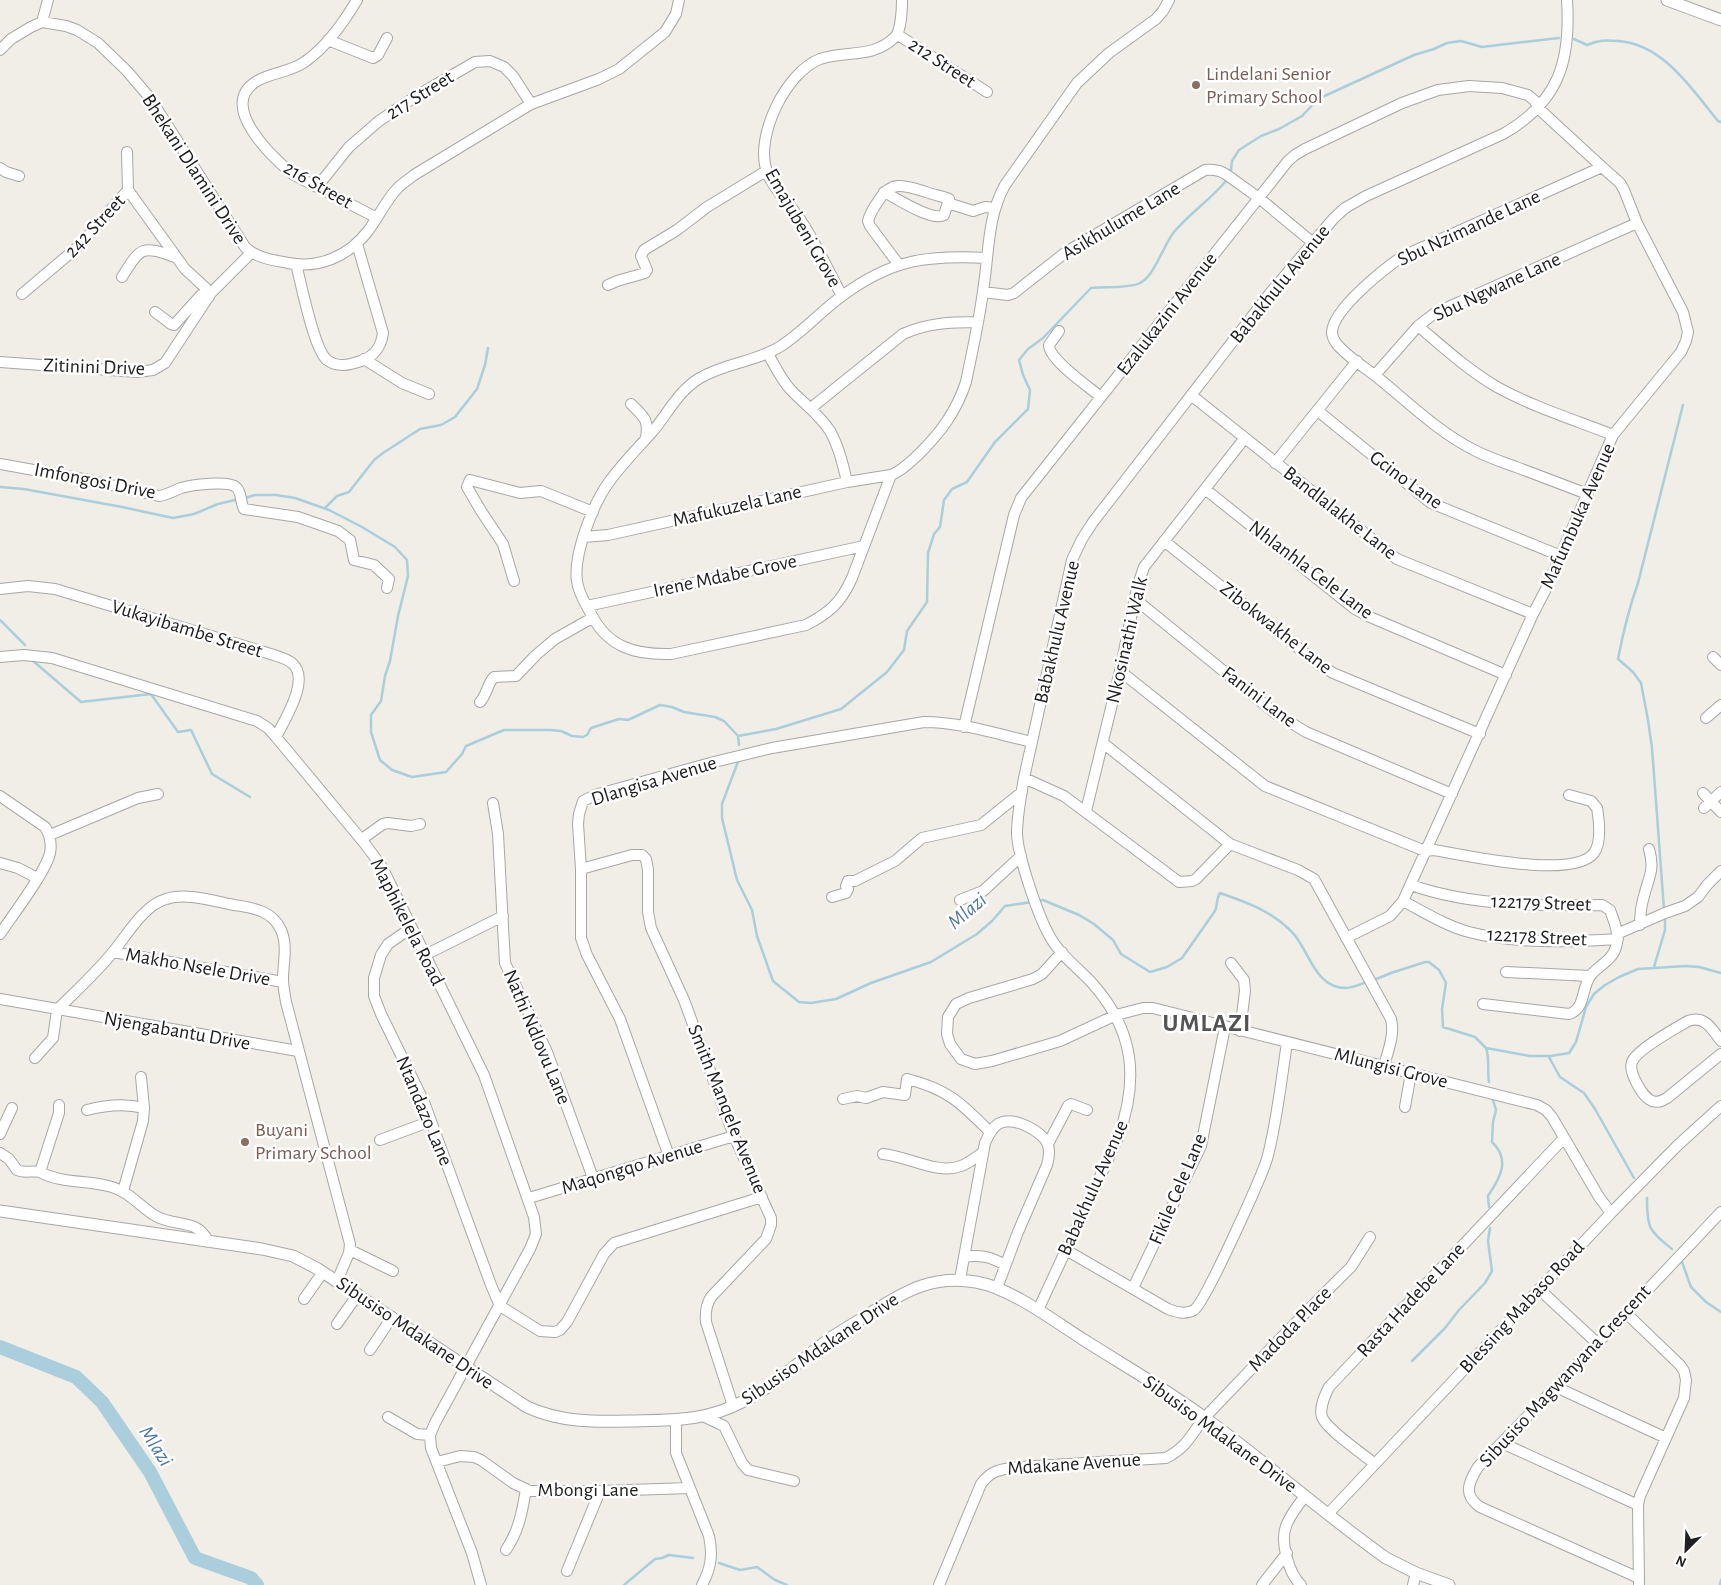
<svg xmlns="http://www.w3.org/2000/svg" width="1721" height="1585" viewBox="0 0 1721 1585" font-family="'Alegreya Sans',sans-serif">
<rect width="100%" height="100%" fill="#f0eee7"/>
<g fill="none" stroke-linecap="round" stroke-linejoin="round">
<path stroke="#aacedc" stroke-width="2.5" d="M 1574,39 L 1587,45 C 1598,40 1606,40 1618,41 C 1663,44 1691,88 1718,121 L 1721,122
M 1231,170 L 1232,161 L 1239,150 L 1261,136 L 1279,129 L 1302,116 L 1318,99 L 1414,55 L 1434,49 L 1447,43 L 1461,41 L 1482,47 L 1559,38
M 0,487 L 24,489 L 122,507 L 173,518 L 194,514 L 218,504 L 239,499
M 245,498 L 255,495 L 276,495 L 295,498 L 329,510 L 362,527 L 395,547 L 407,560 L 408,576 L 398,616 L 390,661 L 385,676 L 381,701 L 371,715 L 371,732 L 380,760 L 392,770 L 412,777 L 446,772 L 462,754 L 466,746 L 504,730 L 550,730 L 561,731 L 572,736 L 583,737 L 587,735 L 591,728 L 619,719 L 628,720 L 660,705 L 672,707 L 684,712 L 715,717 L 724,721 L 738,736 L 739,745
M 325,508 L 337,496 L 349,492 L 374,460 L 383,453 L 420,429 L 441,425 L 455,417 L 477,389 L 485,365 L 488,348
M 0,620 L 25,645
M 32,660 L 81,702 L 151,694 L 178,732 L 191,730 L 212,774 L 250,797
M 738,736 L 776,729 L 841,709 L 887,672 L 904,650 L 907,631 L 927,602 L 928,553 L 934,534 L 940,527 L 944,500 L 952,489 L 967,482 L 995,442 L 1028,409 L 1030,390 L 1023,375 L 1019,360 L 1028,349 L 1043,338 L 1091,288 C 1105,286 1128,289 1140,283 C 1154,277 1164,244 1174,232 C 1190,213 1210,200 1226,181
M 739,759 L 722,804 L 722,818 L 737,880 L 752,910 L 757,936 L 773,981 L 799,1002 L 811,1003 L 836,999 L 871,983 L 931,962 L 977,934 L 992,921 L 1005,906 L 1032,902
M 1037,901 L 1043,900 L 1079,915 L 1094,924 L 1113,940 L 1121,954 L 1150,972 L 1167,967 L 1182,958 L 1215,911 C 1218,904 1216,899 1220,893 C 1246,902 1269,910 1290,930 C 1309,947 1313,988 1346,988 C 1352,988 1359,985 1364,983
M 1664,909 L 1652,748 L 1648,720 L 1641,683 L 1633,672 L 1618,659 C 1623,633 1629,608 1638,583 L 1683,405
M 1654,967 L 1665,930 L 1665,917
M 1374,980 L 1391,973 L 1425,962 L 1429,962 L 1439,970 L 1446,983 L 1442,1009 L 1443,1027 L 1475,1037 L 1486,1048 L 1530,1056 L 1551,1056 L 1569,1053 L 1576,1042 L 1586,1007 L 1594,994 L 1605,985 L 1619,977 L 1638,969 L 1686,966 L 1699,967 L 1721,973
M 1486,1048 C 1490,1059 1487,1070 1489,1082
M 1549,1057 L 1560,1077 L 1584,1093 L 1595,1109 L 1634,1178
M 1647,1198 C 1647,1229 1649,1230 1672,1249
M 1489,1207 L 1488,1196 C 1500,1178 1511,1160 1492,1142 L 1493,1122 L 1496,1110 L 1492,1097
M 1682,1262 L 1691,1287 L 1706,1302 L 1721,1312
M 1412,1361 L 1445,1328 L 1459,1310 L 1485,1283 L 1492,1271 L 1488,1241 L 1490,1228
M 719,1563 L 740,1570 L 757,1567 L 775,1580 L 787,1585
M 624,1585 L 655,1559 L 662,1558 L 669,1555 L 693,1558
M 1720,1585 L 1721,1580"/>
<path stroke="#aacedc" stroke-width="14" d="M 0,1347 L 76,1377 L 102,1402 L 150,1472 L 195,1558 L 251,1578 L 257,1585"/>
<g stroke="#a7a7a7" stroke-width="12">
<path id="minor" d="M 357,0 C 344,22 327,46 306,61 C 292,72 273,72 257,81 C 216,105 273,158 294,175 L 377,218
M 42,22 L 48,0
M 898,35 L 987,92
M 328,40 L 373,58 L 378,55 L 387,38
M 0,50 L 11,39 L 31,27 L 42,22 L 66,26 L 77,30 L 98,43 L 127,71 L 150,98 L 245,247 C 256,258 273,260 288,263 C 319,269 349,256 368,231 C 378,218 385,202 396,190 C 401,184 408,180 414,175 L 531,104 L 599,79 L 619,69 L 665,32 L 676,14 L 679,0
M 127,152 L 128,190 L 185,269 L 211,293
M 0,168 L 6,172 L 19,176
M 317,187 L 349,147 L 379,121 L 418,95 L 475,62 L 490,61 L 504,67 L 513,76 L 531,104
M 884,192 C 896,198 932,222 944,215 L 949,199 C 942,196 934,195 926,192 C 906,186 892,179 879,200 C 874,207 870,213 868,221 L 870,226 L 899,265
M 948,203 L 973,211 L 985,207 L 995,208
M 987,258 C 927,255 892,259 842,296 C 821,311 803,332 781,346 C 756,362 725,363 700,378 C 679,390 668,413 653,431 C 638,448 622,464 609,482 C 593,504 573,555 577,581 C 578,592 585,603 590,612 C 607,647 634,655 671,654 L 806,625 C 829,613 841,603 852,578 L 891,475 C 902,471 910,462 919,454 C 941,432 956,412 966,382 C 972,352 979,322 983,291 C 989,255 987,217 1005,185 L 1077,83 L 1109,53 L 1156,19 L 1163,11 L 1169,0
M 296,264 C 301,283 314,350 327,360 C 338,368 349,365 361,361 C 375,356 381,347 383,333 L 357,244
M 122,277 C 141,247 141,245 175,257
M 608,285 L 617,281 L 645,273 L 647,270 L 641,256 L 644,250 L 677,230 L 707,207 L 766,171
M 983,292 L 1008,295 L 1014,293 L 1066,252 L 1205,170 C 1214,169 1220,170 1227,175 L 1259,198 L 1312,242
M 22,294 L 80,245 L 128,190
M 842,296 C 828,270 816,243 800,219 C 790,204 773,189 767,172 C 754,137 786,72 820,59 C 846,50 873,59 895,37 C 901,31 902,9 902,0
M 155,312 L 171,324 L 174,325 L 201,295 L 205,294 L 209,297
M 1418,326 C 1443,347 1468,370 1497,387 C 1533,407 1575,420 1613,435
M 1059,331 L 1049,345 C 1049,360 1089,387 1101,397
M 768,354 C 775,366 781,379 790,389 C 804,404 819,414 830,431 C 839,447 843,465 847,482
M 364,359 L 402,383 L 429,394
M 0,362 L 137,372 L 153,370 L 165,363 L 211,293 L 251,253
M 1375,375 L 1418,326 L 1435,313 L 1637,223
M 1191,395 L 1397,559 L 1533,614
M 631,404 C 644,417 649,419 646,438
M 811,408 L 903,334 C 927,323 951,322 978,322
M 1318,411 L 1431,503 L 1561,556
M 1275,463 L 1357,361
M 0,464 L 89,480 L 159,496 C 167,495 173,491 181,488 C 191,485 228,480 236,487 C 242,492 240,502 244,509 L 298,517 L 338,531 L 350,540 L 354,560 L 374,565 L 389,579 L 387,588
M 1205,489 L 1355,609 L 1370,617 L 1506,675
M 1587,494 C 1564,485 1540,476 1516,467 C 1502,462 1487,457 1474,450 C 1438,432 1408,402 1377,377 C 1363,366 1346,356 1336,343 C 1334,340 1332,336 1332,332 C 1333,309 1385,268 1403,256 L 1602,167
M 584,537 L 608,535 L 847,482 L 891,475
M 1164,541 L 1321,666 L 1333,673 L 1480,734
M 514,581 L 503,544 L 481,511 L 467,487 L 470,480 L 520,493 L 541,491 L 593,512
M 0,589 L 28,586 L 55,589 L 274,655 C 280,657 287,659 292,663 C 311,679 285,719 276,737
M 1135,599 L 1275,713 L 1306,732 L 1452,794
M 587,606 L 864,546
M 0,657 L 24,655 L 52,658 L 257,721 L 268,728 L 276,737 L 365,844 L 382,867 L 484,1075 L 534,1217 L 536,1234 L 530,1249 L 435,1423 L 430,1435 L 431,1448 L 472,1553 L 481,1585
M 1713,657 L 1721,665
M 1120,671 L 1265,786 L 1425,851 L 1434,850 C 1465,855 1573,880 1594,853 C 1602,842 1599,820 1597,808 L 1591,801 L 1569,795
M 480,702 C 487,695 487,684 494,677 L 516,676 L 536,655 L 555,639 L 592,618
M 1706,718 L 1721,705
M 964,727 L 1014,515 L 1021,498 L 1288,161 L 1295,155 L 1305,149 L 1402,103 L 1438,90 L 1469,86 L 1502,88 L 1528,95 L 1535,101 L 1538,108 L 1602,167 L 1620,183 L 1624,190 L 1637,223 L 1683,312 L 1688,332 L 1686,341 L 1681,352 L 1613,435 L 1546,589 L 1533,614 L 1403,901 L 1390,916 L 1346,938
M 1103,743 L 1230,844 L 1298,870 L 1314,879 L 1391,1019 C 1395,1034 1388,1051 1384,1066
M 1024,778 L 1064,796 L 1179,882 L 1192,881 L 1196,879 L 1230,844
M 1703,793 L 1721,812
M 0,796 L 45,827 C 50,835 52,843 50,853 C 46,872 12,916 0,934
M 493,803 L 498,834 L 505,963 L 547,1052 L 593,1178
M 1704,808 L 1721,792
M 1086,811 L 1120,671 L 1137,588 L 1144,567 L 1244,439
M 50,835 L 138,798 L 158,794
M 362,839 L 383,824 L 388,823 L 411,826 L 420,824
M 0,863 L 18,868 L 37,878
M 581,869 L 632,855 L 642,855 L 646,859 L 648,870 L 648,912 L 651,928 L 684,1000 L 734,1136 L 771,1218 L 771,1225 L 766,1239 L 711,1297 C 706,1305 705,1312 706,1322 L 733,1406
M 1411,885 C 1471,906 1538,906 1602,905 L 1610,910 C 1614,921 1620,935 1616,947 C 1612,961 1599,965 1591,975 C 1581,987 1586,1009 1569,1014 L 1483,1004
M 832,897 L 846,893 L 848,889 L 846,886 L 848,881 L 855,881 L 895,861 L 922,838 L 981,825 L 1022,792
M 960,900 L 983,891 L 1021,856
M 1403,901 C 1424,912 1446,926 1469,932 C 1513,944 1572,942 1618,939
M 1640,925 C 1640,915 1641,906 1644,896 C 1649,876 1655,870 1649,849
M 411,928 L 388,944 L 381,955 L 374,978 L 374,996 L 381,1014 L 424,1102 L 491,1285 L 500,1306 L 540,1331 L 555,1332 L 560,1330 L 567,1322 L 604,1254 L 614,1243 L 762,1197
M 1617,934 L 1665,913 L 1685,906 L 1698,897 L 1707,885 L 1721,871
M 113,952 L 283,982
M 1062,952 L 1042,974 L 1033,979 L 969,998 L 956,1004 L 948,1017 L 947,1034 L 950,1044 L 961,1059 L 975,1064 L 992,1061 L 1060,1041 L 1116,1015 L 1143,1008 L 1153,1008 L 1537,1105 L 1546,1110 L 1552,1117 L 1599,1197 L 1611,1213
M 425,955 L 503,916
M 1231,963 L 1244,980 L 1245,991 L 1240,1031
M 1506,972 L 1590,976
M 0,999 L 298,1051
M 57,1010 C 76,991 96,973 113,952 C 127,935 144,905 166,899 C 186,892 213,901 234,905 C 253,908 272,910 281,930 C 288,945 283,964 283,979 C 283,987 285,995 286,1002 L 350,1244 L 349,1253 L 337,1281
M 1721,1041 C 1712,1029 1705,1015 1688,1021 C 1676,1028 1636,1050 1632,1062 C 1628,1072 1643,1098 1652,1101 C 1658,1103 1662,1101 1667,1098 L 1721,1054
M 35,1058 L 53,1038 L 57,1010
M 843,1099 L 857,1096 L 866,1098 L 883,1092 L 905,1095 L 907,1079 C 948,1089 962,1104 990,1132
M 59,1105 L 59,1113 L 40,1172 C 62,1184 89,1180 112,1187 C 129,1192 140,1206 154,1215 C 174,1228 196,1217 208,1241
M 1405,1107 L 1411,1073
M 87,1110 C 106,1105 124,1103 144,1108
M 0,1134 L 12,1108
M 380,1140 L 431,1121
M 1048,1144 L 1068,1106 L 1071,1104 L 1087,1110
M 0,1153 L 9,1159 L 17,1170 C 25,1174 32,1170 40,1172
M 883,1154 C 907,1156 937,1175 961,1166 C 969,1163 975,1158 982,1153
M 669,1156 L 620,1019 L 587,955 L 581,938 L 581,869 L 578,824 L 579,814 L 583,801 L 595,795 L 714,762 L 772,748 L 924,722 C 960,722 997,734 1032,742
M 123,1191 L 143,1121 L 144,1108 L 141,1077
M 529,1198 L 734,1136
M 350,1250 L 393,1271
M 1066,1250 L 1168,1309 C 1176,1312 1185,1315 1194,1310 C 1205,1303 1261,1178 1267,1159 C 1277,1122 1281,1081 1287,1043
M 964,1257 C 980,1254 991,1257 1005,1265
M 960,1279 L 985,1143 C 988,1136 992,1128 998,1124 C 1012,1115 1043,1131 1048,1145 C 1050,1152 1049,1158 1047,1165 L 1018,1232 L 997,1288
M 1133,1288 L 1201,1146 L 1225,1027
M 1539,1289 L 1597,1343
M 304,1299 L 323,1272
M 1038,1310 L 1118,1138 C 1139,1080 1135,1031 1092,983 C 1078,968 1059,954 1049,935 C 1038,915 1018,857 1017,834 C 1017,815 1021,796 1024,778 L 1072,560 L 1082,539 L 1093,522 L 1271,292 L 1334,218 L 1345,208 L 1366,196 L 1503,134 C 1559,102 1571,61 1567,0
M 1626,1313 L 1680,1365 L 1684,1371 L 1686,1380 L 1684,1398 L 1640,1496 L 1638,1505 L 1639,1584
M 337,1324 L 358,1294
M 370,1350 L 392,1317
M 1556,1387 L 1666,1438
M 388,1417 L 417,1434 L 430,1435
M 705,1417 L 724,1426 L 742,1463 L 748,1470 L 794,1481
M 676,1420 L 676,1453 L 709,1536 C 713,1555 711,1568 702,1585
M 1502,1443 L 1638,1505
M 437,1462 L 460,1456 L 474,1457 L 481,1460 L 513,1483 L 530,1491 L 600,1491 L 689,1488
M 1375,1464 C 1363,1454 1327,1430 1322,1417 C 1319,1407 1325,1395 1329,1387 L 1564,1138
M 1328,1514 L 1611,1213 L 1678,1145 L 1721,1106
M 506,1550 C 519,1530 522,1513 526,1489
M 567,1571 L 600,1491
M 1639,1578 L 1480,1507 C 1463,1495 1468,1483 1478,1467 L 1556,1387 L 1721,1212
M 939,1585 L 981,1484 C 992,1469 1003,1469 1020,1467 L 1166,1458 C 1190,1446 1192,1430 1210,1412 C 1257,1363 1303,1314 1351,1267 L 1370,1237
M 1262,1585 L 1287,1553
M 1301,1585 C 1289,1574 1280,1542 1286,1526 C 1290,1515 1298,1505 1305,1496
M 1413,1585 L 1416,1573"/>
</g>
<g stroke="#a7a7a7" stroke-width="13">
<path id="tertiary" d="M 1667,0 L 1721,20
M 0,1211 L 262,1249 L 293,1256 L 318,1269 L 527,1407 C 560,1422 593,1422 629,1421 C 671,1420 705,1422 744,1401 C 776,1385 803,1358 832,1337 C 846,1328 860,1320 874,1311 C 908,1289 935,1275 976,1282 C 1011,1288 1054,1321 1084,1340 C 1125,1366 1167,1390 1205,1418 C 1267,1463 1324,1514 1386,1558 L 1416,1573 L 1449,1585"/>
</g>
<use href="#minor" stroke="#fff" stroke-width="10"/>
<use href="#tertiary" stroke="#fff" stroke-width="11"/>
</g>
<g fill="#8d6e63" stroke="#fff" stroke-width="2">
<circle cx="1196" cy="85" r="5"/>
<circle cx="245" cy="1142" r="5"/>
</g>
<g text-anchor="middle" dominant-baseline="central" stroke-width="5" stroke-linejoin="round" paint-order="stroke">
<g font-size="20" fill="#202020" stroke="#fff">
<text transform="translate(942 63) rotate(33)">212 Street</text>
<text transform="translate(420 95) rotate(-32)">217 Street</text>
<text transform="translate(194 169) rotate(57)">Bhekani Dlamini Drive</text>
<text transform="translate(318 185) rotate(30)">216 Street</text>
<text transform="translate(1121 221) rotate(-31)">Asikhulume Lane</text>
<text transform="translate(95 226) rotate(-47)">242 Street</text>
<text transform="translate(803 228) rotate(60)">Emajubeni Grove</text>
<text transform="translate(1469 228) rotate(-25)">Sbu Nzimande Lane</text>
<text transform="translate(1280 284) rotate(-51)">Babakhulu Avenue</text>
<text transform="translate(1497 287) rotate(-25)">Sbu Ngwane Lane</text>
<text transform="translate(1167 314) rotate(-52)">Ezalukazini Avenue</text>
<text transform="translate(94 367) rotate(2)">Zitinini Drive</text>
<text transform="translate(1406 480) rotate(36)">Gcino Lane</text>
<text transform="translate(95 481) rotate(11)">Imfongosi Drive</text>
<text transform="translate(737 506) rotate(-13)">Mafukuzela Lane</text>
<text transform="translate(1340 513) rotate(38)">Bandlalakhe Lane</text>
<text transform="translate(1578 516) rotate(-66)">Mafumbuka Avenue</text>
<text transform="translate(1311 570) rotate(37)">Nhlanhla Cele Lane</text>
<text transform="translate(725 576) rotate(-12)">Irene Mdabe Grove</text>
<text transform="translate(1276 628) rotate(38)">Zibokwakhe Lane</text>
<text transform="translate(187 629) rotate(17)">Vukayibambe Street</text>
<text transform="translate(1057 632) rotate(-77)">Babakhulu Avenue</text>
<text transform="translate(1127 640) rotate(-77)">Nkosinathi Walk</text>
<text transform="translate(1259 697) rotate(37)">Fanini Lane</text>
<text transform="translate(654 781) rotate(-17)">Dlangisa Avenue</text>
<text transform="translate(1541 903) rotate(2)">122179 Street</text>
<text transform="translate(407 922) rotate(63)">Maphikelela Road</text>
<text transform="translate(1537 937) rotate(3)">122178 Street</text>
<text transform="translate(198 967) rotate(10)">Makho Nsele Drive</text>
<text transform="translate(177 1031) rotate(10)">Njengabantu Drive</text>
<text transform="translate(537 1037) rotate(67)">Nathi Ndlovu Lane</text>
<text transform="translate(1391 1068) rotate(14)">Mlungisi Grove</text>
<text transform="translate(727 1109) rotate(68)">Smith Manqele Avenue</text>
<text transform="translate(424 1111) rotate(67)">Ntandazo Lane</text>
<text transform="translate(632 1167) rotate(-17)">Maqongqo Avenue</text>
<text transform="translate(1093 1188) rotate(-66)">Babakhulu Avenue</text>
<text transform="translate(1178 1189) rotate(-67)">Fikile Cele Lane</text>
<text transform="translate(1411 1300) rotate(-47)">Rasta Hadebe Lane</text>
<text transform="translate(1522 1307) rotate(-47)">Blessing Mabaso Road</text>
<text transform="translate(1290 1329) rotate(-46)">Madoda Place</text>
<text transform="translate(415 1333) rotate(34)">Sibusiso Mdakane Drive</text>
<text transform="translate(820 1349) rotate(-34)">Sibusiso Mdakane Drive</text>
<text transform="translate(1565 1376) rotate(-47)">Sibusiso Magwanyana Crescent</text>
<text transform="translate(1220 1434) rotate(36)">Sibusiso Mdakane Drive</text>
<text transform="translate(1074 1464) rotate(-4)">Mdakane Avenue</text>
<text x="588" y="1490">Mbongi Lane</text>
</g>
<g font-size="20" fill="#785e54" stroke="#fff" text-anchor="start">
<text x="1206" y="74">Lindelani Senior<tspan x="1206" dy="23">Primary School</tspan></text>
<text x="255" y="1130">Buyani<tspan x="255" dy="23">Primary School</tspan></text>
</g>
<g font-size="21" font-style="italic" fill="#4d75a5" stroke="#fff">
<text transform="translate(967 911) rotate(-40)">Mlazi</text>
<text transform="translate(156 1446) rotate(57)">Mlazi</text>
</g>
<g font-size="25" font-weight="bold" letter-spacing="1" fill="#535353" stroke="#fff">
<text x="1207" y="1023">UMLAZI</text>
</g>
</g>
<g transform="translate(1686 1550) rotate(204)" stroke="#ffffff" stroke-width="4" paint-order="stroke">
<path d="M0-4L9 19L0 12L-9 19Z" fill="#202020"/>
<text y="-8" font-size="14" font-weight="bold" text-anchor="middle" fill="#202020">N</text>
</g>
</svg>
